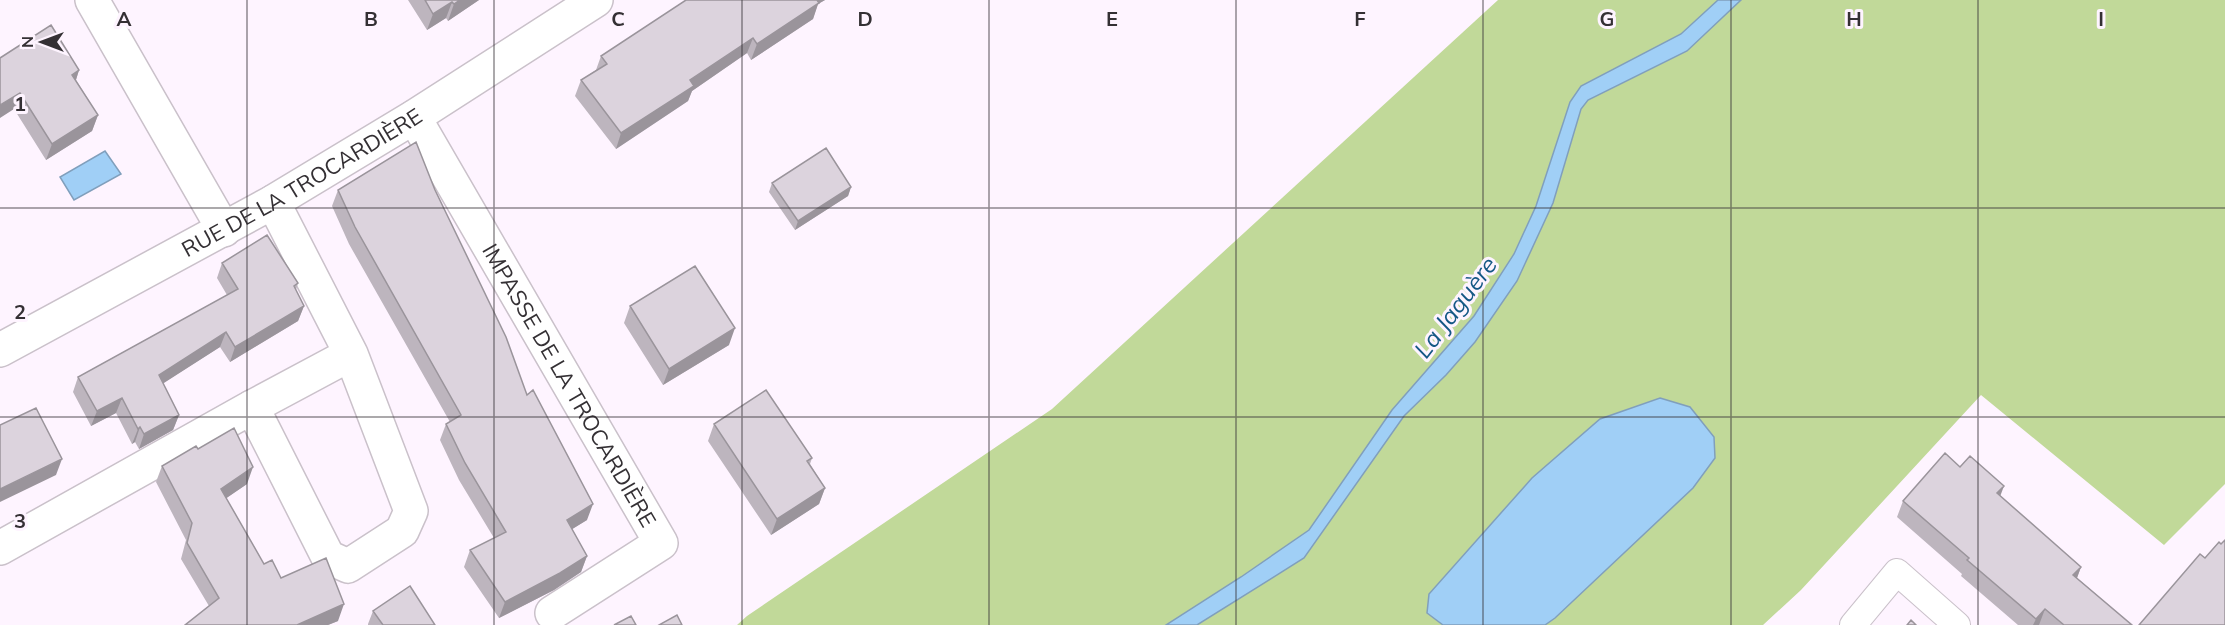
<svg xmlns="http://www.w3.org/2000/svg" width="2225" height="625" viewBox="0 0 2225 625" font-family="Mulish,sans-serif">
<rect width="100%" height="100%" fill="#fef4ff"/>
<path fill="#c1d999" d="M 1498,0 L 2225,0 L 2225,484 L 2164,545 L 1981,395 L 1801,590 L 1763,625 L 737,625 L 747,616 L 1052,409 Z"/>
<path fill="#a0cff6" stroke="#809fbc" stroke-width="1.5" d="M 1718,0 L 1741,0 L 1687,51 L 1588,100 L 1581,109 L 1553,203 L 1517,281 L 1475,342 L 1446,375 L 1404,416 L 1304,558 L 1197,625 L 1166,625 L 1241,577 L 1309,530 L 1392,410 L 1474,316 L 1514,254 L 1536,206 L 1570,102 L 1581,86 L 1681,34 Z
M 105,151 L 121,174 L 74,200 L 60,177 Z
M 1660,398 L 1690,407 L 1714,437 L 1715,458 L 1693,488 L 1555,618 L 1545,625 L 1443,625 L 1427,613 L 1429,594 L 1532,478 L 1600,419 Z"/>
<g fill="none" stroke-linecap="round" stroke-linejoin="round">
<g stroke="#cac1ca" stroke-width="28">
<path id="lane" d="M 1853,625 L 1897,572 L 1957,625"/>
</g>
<g stroke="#cac1ca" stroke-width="36">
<g id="street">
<path d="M 92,0 L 224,230"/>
<path id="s1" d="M 414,117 L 661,543 L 552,613"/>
<path d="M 273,202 L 351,354 L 411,511 L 402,531 L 348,566 L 328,557 L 252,407 L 351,354"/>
<path id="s2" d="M 0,350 L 273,202 L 414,117 L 596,0"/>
<path d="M 0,548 L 252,407"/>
</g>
</g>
<use href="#lane" stroke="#fff" stroke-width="26"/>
<use href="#street" stroke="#fff" stroke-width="33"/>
</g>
<path fill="#bdb5be" d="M 408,0 L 479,0 L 448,21 L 446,18 L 427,30 Z
M 686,0 L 825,0 L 818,4 L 813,19 L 751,60 L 747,53 L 692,91 L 688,101 L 616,149 L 575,96 L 581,80 L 596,70 L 601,56 Z
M 0,58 L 79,70 L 76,80 L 98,115 L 92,131 L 46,160 L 14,109 Z
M 772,183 L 851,187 L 848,196 L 795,230 L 769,192 Z
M 338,190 L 435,190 L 527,395 L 587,520 L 572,529 L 587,556 L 581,572 L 554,590 L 499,618 L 464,567 L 470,550 L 494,538 L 459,480 L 440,440 L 446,424 L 450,422 L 349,244 L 332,206 Z
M 222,263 L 298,283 L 296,290 L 304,306 L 298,321 L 230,362 L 220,347 L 163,383 L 179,415 L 173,430 L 139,449 L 135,442 L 132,444 L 116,413 L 91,426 L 73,392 L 78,377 L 227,295 L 217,278 Z
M 630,306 L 729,345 L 663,385 L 624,323 Z
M 714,424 L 812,458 L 810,464 L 825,488 L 819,504 L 771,535 L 708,441 Z
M 198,449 L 247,484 L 226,498 L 264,564 L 338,621 L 328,625 L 185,625 L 209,606 L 181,559 L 186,540 L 156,482 L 162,466 Z
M 1960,467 L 2000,496 L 2081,567 L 2077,578 L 2132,625 L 2018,625 L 1961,576 L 1962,574 L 1897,517 L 1903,501 Z
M 373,611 L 435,625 L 368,625 L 368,624 Z"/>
<path fill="#9a949b" d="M 460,0 L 479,0 L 448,21 L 454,4 Z
M 812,0 L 825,0 L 818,4 L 813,19 L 751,60 L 757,44 Z
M 452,2 L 446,18 L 427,30 L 433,14 Z
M 753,38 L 747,53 L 692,91 L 688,101 L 616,149 L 621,133 L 690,80 Z
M 79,70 L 74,86 L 72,75 Z
M 20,93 L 14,109 L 0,118 L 0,105 Z
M 98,115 L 92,131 L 46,160 L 52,144 Z
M 851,187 L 848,196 L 795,230 L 798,221 Z
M 304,306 L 298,321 L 230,362 L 235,347 Z
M 735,328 L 729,345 L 663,385 L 669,369 Z
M 226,332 L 220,347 L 153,390 L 159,375 Z
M 122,398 L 116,413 L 91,426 L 97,411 Z
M 179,415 L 173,430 L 139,449 L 144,434 Z
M 140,427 L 135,442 L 132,444 L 138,429 Z
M 62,459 L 56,475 L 0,502 L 0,489 Z
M 253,467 L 247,484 L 215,506 L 221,489 Z
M 2004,486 L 1998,502 L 1997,493 Z
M 825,488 L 819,504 L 771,535 L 777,519 Z
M 593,504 L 587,520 L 561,536 L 567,520 Z
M 587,556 L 581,572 L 554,590 L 499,618 L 505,602 Z
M 2081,567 L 2075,583 L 2073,575 Z
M 344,604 L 338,621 L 328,625 L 297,625 Z
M 2045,609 L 2039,625 L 2033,625 L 2036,619 Z"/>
<path fill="#dcd3dd" stroke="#9a949b" stroke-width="1.5" d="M 425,0 L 460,0 L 454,4 L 452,2 L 433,14 Z
M 686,0 L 817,0 L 819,3 L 757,44 L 753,38 L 690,80 L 694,86 L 621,133 L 581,80 L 607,64 L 601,56 Z
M 51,25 L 79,70 L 72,75 L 98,115 L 52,144 L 20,93 L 0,105 L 0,58 Z
M 416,142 L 435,190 L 506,337 L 527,395 L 533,390 L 593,504 L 567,520 L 587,556 L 560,573 L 505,602 L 470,550 L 506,532 L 465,463 L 446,424 L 461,415 L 355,227 L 338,190 Z
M 826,148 L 851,187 L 798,221 L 772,183 Z
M 267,235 L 298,283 L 294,286 L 304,306 L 235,347 L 226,332 L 159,375 L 179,415 L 144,434 L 140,427 L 138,429 L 122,398 L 97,411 L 78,377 L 238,289 L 222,263 Z
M 695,266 L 735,328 L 669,369 L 630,306 Z
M 766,390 L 812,458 L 807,461 L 825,488 L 777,519 L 714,424 Z
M 36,408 L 62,459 L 0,489 L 0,425 Z
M 234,428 L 253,467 L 221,489 L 264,564 L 272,560 L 281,578 L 326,558 L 344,604 L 297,625 L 185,625 L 219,598 L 187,543 L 192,523 L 162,466 L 196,446 L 198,449 Z
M 1945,453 L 1960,467 L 1970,456 L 2004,486 L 1997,493 L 2081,567 L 2073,575 L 2132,625 L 2064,625 L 2045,609 L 2036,619 L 1967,560 L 1969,558 L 1903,501 Z
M 2225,540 L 2225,625 L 2139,625 L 2200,554 L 2205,558 L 2219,542 L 2221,544 Z
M 410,586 L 435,625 L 383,625 L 373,611 Z
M 677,615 L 682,625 L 659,625 Z
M 631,616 L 636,625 L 614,625 Z
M 1911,620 L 1916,625 L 1907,625 Z"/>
<path fill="none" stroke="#343034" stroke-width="1.5" stroke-opacity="0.55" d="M 247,0 L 247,625M 494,0 L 494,625M 742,0 L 742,625M 989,0 L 989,625M 1236,0 L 1236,625M 1483,0 L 1483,625M 1731,0 L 1731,625M 1978,0 L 1978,625M 0,208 L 2225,208M 0,417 L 2225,417"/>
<g text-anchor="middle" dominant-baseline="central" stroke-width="6" stroke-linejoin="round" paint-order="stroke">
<g font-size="22" fill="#343034" stroke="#fef4ff">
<text stroke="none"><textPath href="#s2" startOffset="345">RUE DE LA TROCARDIÈRE</textPath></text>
<text stroke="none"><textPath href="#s1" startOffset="310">IMPASSE DE LA TROCARDIÈRE</textPath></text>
</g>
<g font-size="24" font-style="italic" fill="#155885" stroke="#fef4ff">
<text transform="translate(1455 307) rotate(-53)">La Jaguère</text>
</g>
</g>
<g font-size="20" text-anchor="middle" font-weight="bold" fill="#343034" stroke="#fef4ff" stroke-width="6" stroke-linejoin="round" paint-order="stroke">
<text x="124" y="26">A</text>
<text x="371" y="26">B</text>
<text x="618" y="26">C</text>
<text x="865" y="26">D</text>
<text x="1112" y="26">E</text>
<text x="1360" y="26">F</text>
<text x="1607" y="26">G</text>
<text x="1854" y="26">H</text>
<text x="2101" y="26">I</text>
<text x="20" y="111">1</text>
<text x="20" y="319">2</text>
<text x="20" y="528">3</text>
</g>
<g transform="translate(42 42) rotate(270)" stroke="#fef4ff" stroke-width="4.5" paint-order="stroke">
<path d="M0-4.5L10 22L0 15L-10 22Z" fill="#343034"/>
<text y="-9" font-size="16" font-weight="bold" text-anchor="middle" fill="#343034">N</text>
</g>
</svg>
